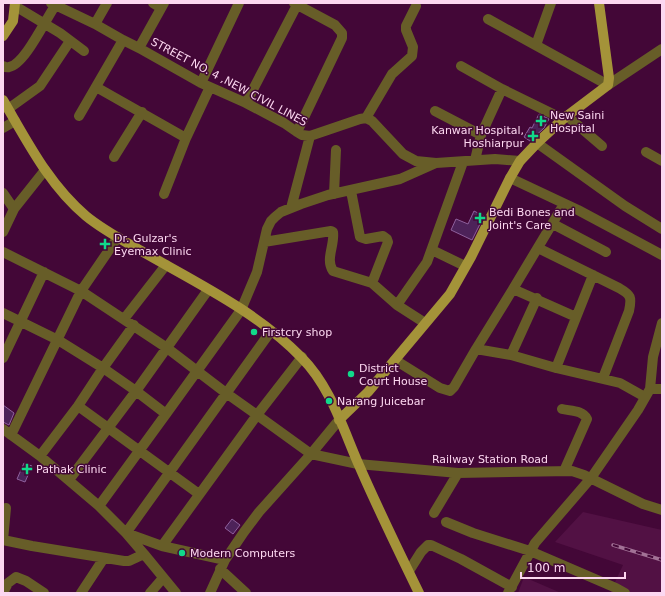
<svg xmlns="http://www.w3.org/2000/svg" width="665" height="596" viewBox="0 0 665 596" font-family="'DejaVu Sans',sans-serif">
<rect width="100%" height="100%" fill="#430737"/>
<path fill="#521144" d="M 583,512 L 662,530 L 662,593 L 610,593 L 623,565 L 555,542 Z
M 524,577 L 561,593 L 518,593 Z"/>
<path fill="#4d2259" stroke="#8e609c" d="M 539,114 L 549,119 L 544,128 L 530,141 L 524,137 L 530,127 L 532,128 Z
M 474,211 L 484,216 L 472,240 L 451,230 L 456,219 L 468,224 Z
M 3,405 L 14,413 L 9,425 L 3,422 Z
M 24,463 L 32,466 L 25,482 L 17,479 Z
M 232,519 L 240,525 L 233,534 L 225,528 Z"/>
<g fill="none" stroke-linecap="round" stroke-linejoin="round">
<path stroke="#675d28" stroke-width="10" d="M 51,3 L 95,24 L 123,40 L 139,48
M 153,3 L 161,8
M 164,3 L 139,48 L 201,83 L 246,103 L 284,123 L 297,132 L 302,135 L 310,136 L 360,119 L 366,118 L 372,121 L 403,154 L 416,161 L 436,163 L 495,159 L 520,161
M 294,3 L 335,25 L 342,33 L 342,38 L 297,132
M 15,6 L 60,33 L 84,51
M 488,19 L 608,85 L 662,49
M 95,24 L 107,3
M 536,45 L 551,3
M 3,66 C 5,67 7,68 9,67 C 25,65 47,16 57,3
M 461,66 L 502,89 L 563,119
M 201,83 L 239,3
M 96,87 L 186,138
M 246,103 L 297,5
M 8,109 L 40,86 L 70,41
M 435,111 L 481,135
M 79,116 L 123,40
M 567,116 L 602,146
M 366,118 L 392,74 L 412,56 L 413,47 L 406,30 L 406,26 L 416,6
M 3,128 L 15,121
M 537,143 L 625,206 L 662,229
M 646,152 L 662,161
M 114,157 L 142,112
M 475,160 L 481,135 L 502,89
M 510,178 L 578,210 L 662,255
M 351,191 L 360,237 L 366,239 L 383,236 L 387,239 L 388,242 L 372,283
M 3,193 L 14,209 L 3,232
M 164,194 L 186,138 L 210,87
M 334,194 L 336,150
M 291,208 L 310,136
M 14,209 L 45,170
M 553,224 L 606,252
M 118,237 L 81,291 L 167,348 L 226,393 L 257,415 L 302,357
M 264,242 L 331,231 L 333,232 C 335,245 325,259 333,271 L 372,283 L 397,305 L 425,323
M 538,248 L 619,288 C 631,295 632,297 629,311 L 603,378
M 432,250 L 465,266
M 3,252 L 81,291 L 11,435
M 513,289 L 564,204
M 208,290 L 136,391 L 166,414 L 241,310 L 257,272 L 267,229 L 271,221 L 275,217 L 281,212 L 301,204 L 328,195 L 400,179 L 436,163
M 397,305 L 427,262 L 463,162
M 3,313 L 58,340 L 103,368 L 78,406 L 40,456
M 124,319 L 166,265
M 476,349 L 511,355 L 556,368 L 620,383 L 645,397
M 511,355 L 537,298
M 3,358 L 44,272
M 395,360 L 440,388 L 450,391 L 454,387 L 476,349 L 513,289 L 576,317
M 556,368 L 593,275
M 650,389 L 662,389
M 78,406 L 199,494
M 562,409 C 570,411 583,410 587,419 L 564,471
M 3,429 L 40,456 L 99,506 L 126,533 L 162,546 L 257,415 L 311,454 L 358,464 L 458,473 L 572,471 L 584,475 L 643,504 L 662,510
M 69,480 L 136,391 L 103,368 L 134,325
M 99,506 L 166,414
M 434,513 L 458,473
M 446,522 L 473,533 L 530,551 L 616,588 L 625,593
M 3,540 L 32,546 L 124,561 L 129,561 L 144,554 L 176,593
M 3,540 L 6,508
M 162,546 L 225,560
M 144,554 L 126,533 L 271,331
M 220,569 L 246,593
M 409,571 L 421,552 L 428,545 L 431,545 L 461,559 L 512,587
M 3,593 L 8,583 L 16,577 L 26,581 L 44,593
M 81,593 L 104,558
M 150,593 L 163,578
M 210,593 L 225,560 L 244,532 L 259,512 L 311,454 L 339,420
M 508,593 L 535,543 L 591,478 L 638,410 L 650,389 L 653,357 L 662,323"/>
<path stroke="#a49339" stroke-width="10" d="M 3,36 L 13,21 L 15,3
M 3,100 C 27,141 49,185 86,216 C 103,230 124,241 143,252 C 197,283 257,312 301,357 C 330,386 342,426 358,463 C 377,507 398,550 419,593
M 339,420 L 368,392 L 450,294 L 471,257 L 510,178 L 520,161 L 537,143 L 563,119 L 608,85 L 609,78 L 599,3"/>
<g stroke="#a27296" stroke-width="3.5">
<path id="rail" d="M 613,545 L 662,560"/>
</g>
<use href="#rail" stroke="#430737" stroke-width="2" stroke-dasharray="6" stroke-linecap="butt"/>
</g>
<g fill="#11d98a" stroke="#430737" stroke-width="1.5">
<path d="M539 115h4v4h4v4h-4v4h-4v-4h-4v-4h4z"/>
<path d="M531 130h4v4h4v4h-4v4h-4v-4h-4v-4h4z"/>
<path d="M478 212h4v4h4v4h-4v4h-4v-4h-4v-4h4z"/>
<path d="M103 238h4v4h4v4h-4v4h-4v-4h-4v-4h4z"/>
<circle cx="254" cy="332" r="4"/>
<circle cx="351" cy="374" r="4"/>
<circle cx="329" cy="401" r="4"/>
<path d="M25 463h4v4h4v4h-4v4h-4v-4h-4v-4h4z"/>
<circle cx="182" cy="553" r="4"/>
</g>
<g text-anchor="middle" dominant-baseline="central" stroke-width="3" stroke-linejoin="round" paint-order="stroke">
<g font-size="11" fill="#fcd7f0" stroke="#430737">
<text transform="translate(229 82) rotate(28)">STREET NO. 4 ,NEW CIVIL LINES</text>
<text x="490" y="459">Railway Station Road</text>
</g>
<g font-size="11" fill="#fcd7f0" stroke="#430737" text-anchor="start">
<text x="550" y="115">New Saini<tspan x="550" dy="13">Hospital</tspan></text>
<text x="524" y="130" text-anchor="end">Kanwar Hospital,<tspan x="524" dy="13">Hoshiarpur</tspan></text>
<text x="489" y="212">Bedi Bones and<tspan x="489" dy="13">Joint's Care</tspan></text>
<text x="114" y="238">Dr. Gulzar's<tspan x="114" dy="13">Eyemax Clinic</tspan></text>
<text x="262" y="332">Firstcry shop</text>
<text x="359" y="368">District<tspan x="359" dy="13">Court House</tspan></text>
<text x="337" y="401">Narang Juicebar</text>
<text x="36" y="469">Pathak Clinic</text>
<text x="190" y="553">Modern Computers</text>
</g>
</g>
<rect width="665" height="596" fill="none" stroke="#fcd7f0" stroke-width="8"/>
<path d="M521 572v6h104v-6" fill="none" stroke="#fcd7f0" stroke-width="2"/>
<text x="527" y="572" font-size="12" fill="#fcd7f0" stroke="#430737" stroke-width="3" paint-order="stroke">100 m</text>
</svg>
